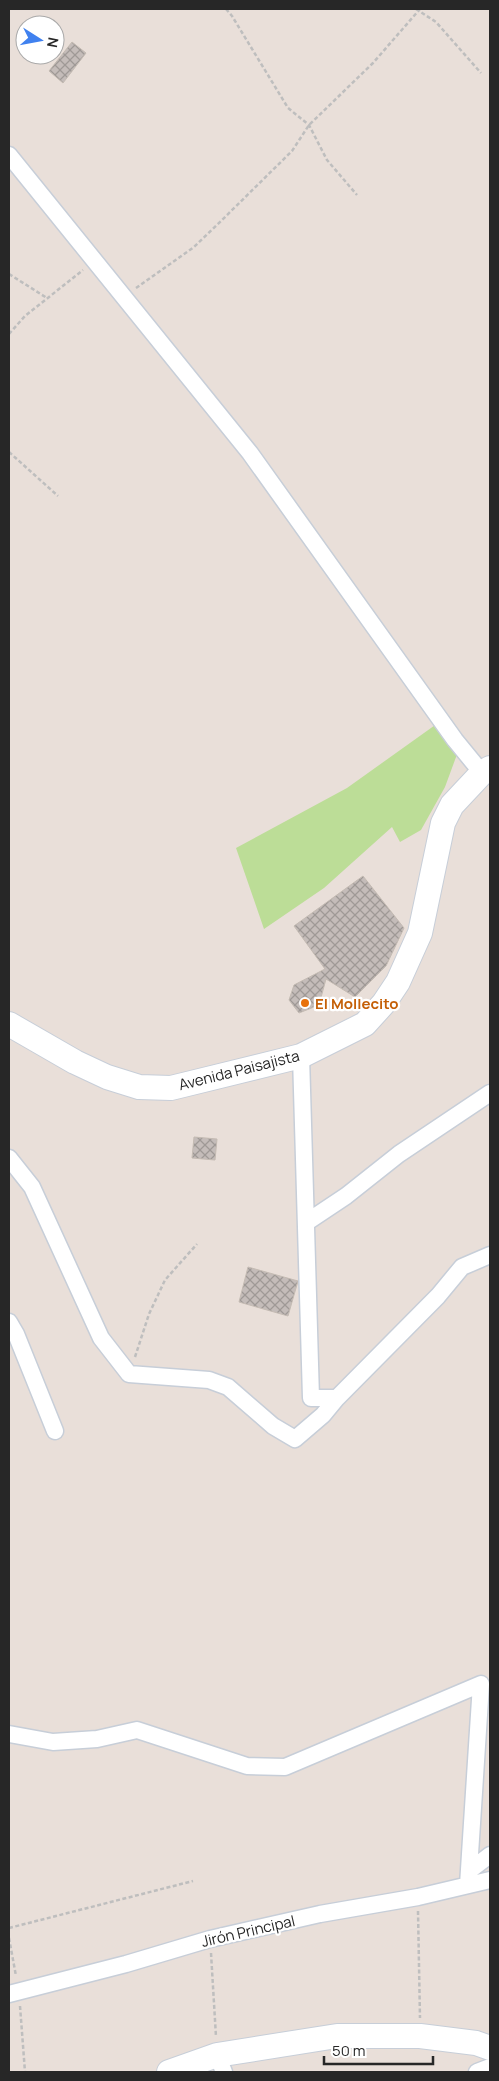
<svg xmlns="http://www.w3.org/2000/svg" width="499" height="2081" viewBox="0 0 499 2081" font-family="Manrope,sans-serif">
<defs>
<pattern id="building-cross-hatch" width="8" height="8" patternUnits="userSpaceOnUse" patternTransform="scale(1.25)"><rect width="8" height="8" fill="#c4bcb9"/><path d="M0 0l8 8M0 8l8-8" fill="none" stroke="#9f9996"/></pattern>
</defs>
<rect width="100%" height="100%" fill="#e9dfd9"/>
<path fill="#bcdd97" d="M 438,723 L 459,749 L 445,787 L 421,830 L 400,842 L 392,827 L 324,888 L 264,929 L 236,848 L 347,788 Z"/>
<path fill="url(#building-cross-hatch)" stroke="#c4bbb3" d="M 72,42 L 86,53 L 63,83 L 49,71 Z
M 363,876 L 404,928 L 386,966 L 355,997 L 326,979 L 319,1005 L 299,1013 L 289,1000 L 294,985 L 325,969 L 294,926 Z
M 194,1137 L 217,1139 L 215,1160 L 192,1158 Z
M 248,1267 L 298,1281 L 288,1316 L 239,1302 Z"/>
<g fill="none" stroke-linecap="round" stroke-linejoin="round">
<g stroke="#c7ced8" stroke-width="19">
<path id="street" d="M 9,155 L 250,453 L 455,740 L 482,773
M 301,1056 L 311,1398 L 337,1398 L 438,1296 L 462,1267 L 490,1255
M 9,1158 L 32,1187 L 101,1338 L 129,1374 L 209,1380 L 228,1387 L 273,1426 L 295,1439 L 323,1415 L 337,1398
M 307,1222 L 346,1196 L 399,1154 L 490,1093
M 9,1322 L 16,1334 L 55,1431
M 9,1734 L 53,1742 L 97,1739 L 137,1730 L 247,1766 L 285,1767 L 481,1684 L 468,1885
M 469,1871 L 490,1855
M 9,1994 L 126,1964 L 210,1939 L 320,1914 L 418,1897 L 490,1880
M 217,2055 L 224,2072
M 477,2072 L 490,2067"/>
</g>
<g stroke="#c7ced8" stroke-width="26">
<path id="secondary" d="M 9,1024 L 75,1062 L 107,1077 L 139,1087 L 171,1088 L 301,1056 L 365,1024 L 384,1003 L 398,982 L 420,933 L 443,823 L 452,805 L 482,773 L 490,768
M 169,2072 L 217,2055 L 337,2036 L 420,2036 L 476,2043 L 490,2048"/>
</g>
<path stroke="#bebebe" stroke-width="2.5" stroke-dasharray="4 2.5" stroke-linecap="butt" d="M 226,9 L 232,16 L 288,108 L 309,125 L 327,160 L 357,195
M 416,9 L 436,22 L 481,73
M 9,274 L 47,298
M 136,288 L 194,247 L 221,221 L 292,151 L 309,125 L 373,63 L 420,9
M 9,334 L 25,316 L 83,270
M 9,452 L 58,496
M 135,1357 L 149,1314 L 165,1280 L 197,1244
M 418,1911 L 420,2018
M 9,1928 L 193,1881
M 9,1938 L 16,1976
M 211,1953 L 216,2037
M 20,2006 L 25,2072"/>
<use href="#street" stroke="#fff" stroke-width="16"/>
<use href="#secondary" stroke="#fff" stroke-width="24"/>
</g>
<circle fill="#e8710a" stroke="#fff" stroke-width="2" cx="305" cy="1003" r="5"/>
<g text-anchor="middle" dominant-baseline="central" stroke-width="4.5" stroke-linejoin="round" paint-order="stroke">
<g font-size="15" font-weight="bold" fill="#c56008" stroke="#fff" text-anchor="start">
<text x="315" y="1003">El Mollecito</text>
</g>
<g font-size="15" fill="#272727" stroke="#fff">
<text transform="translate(239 1070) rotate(-14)">Avenida Paisajista</text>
<text transform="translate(248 1931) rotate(-13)">Jirón Principal</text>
</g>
</g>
<rect width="499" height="2081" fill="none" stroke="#272727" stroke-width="20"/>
<g transform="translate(40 40) rotate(101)"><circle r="24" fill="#ffffff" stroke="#a9a9a9"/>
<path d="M0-4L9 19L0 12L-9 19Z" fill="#4081ef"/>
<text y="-8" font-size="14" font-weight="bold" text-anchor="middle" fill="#272727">N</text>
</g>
<path d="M324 2056v8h109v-8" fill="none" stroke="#272727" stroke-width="2.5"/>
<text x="332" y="2056" font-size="15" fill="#272727" stroke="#ffffff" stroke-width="4" paint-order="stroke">50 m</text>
</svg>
